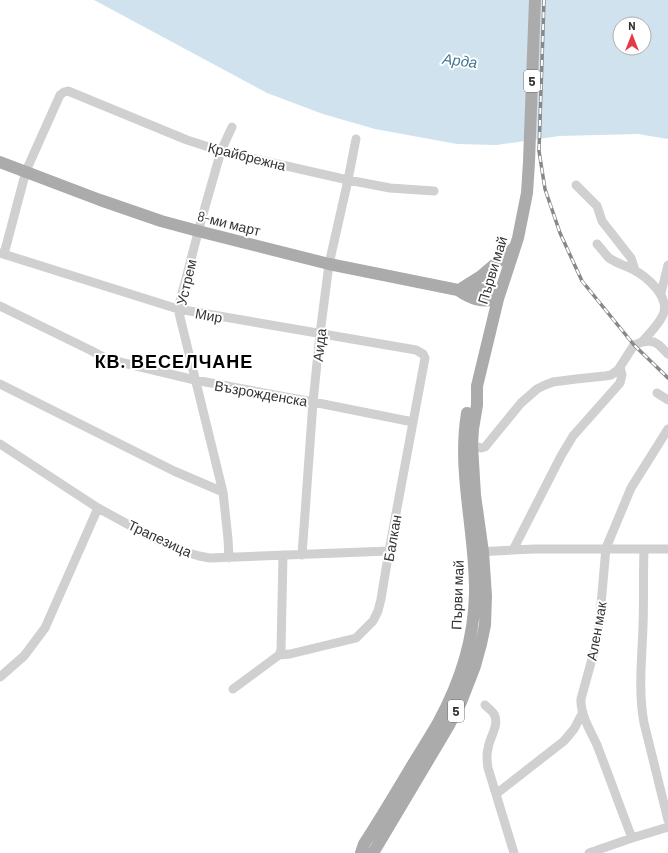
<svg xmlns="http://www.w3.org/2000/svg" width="668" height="853" viewBox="0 0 668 853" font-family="Barlow,sans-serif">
<rect width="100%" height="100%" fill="#fff"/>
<path fill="#cfe2ee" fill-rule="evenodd" d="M 94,0 L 668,0 L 668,139 L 638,134 L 559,136 L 497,145 L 457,144 L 375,129 L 323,114 L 267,93 ZM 620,24 L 644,24 L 644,48 L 620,48 Z"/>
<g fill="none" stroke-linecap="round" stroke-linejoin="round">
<path stroke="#d0d0d0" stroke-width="9" d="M 576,185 L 597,206 L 602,221 L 631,258 L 635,270
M 597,244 C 601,248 605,254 609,258 C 616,263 626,266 634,270 C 647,277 668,295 664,312 C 662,321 648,335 642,342
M 0,253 L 178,309 L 416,350 L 423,354 L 425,358 L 389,551 L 381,599 L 378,611 L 373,621 L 356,638 L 290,654 L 279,655
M 4,254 L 26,171 L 60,95 L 64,92 L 68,91 L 187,140 L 221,151 L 348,180 L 390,188 L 434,191
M 661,293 L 668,265
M 0,306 L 90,350 L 107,359 L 195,380 L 313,402 L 413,422
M 0,384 L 174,471 L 223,492
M 657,393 L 668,400
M 0,444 L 98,508 L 153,538 L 182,551 L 199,556 L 210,558 L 389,551
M 472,445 L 481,448 L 485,447 L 521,403 L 537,389 L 545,385 L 553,382 L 576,379 L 605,376 L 611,375 L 618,370 L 634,345 L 642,342 L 649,341 L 654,342 L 659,345 L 668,354
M 644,549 C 643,574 644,600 643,626 C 642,658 638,691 644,723 L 668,820
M 513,550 L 561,456 L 573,436 L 620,383 L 622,375 L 620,367
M 477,552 L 534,549 L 668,549
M 302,555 L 313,402 L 320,334 L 329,264 L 348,180 L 356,139
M 229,558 L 228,539 L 223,492 L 178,309 L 201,221 L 221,151 L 232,127
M 0,677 L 24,656 L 45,628 L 98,508
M 233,689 L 279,655 L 281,650 L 283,555
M 485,705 C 488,708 492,711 494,714 C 500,725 489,738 488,749 C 486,755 487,761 488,768 L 514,853
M 496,794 L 564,741 L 574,729 L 583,712
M 632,838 C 620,807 609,776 597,745 C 591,732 580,714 581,699 L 595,648 L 600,616 L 606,548 L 631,488 L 668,429
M 589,853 L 632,838 L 668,827"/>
<path stroke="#ababab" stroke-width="12" d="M 0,162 L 100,200 L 161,221 L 198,231 L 329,264 L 458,290 C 474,287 486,287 498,299
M 462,288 L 481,276 L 515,247
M 458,290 C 471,299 482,303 498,299
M 361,853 L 364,844 C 381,818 397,791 413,764 C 421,751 430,737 438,723 C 460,683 474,639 475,594 C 476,533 457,473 467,413
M 373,853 L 448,727 L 461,702 L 475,666 L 481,644 L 485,625 L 486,596 L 483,552 L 475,495 L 472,445 L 473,429 L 477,405 L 477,386 L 498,299 L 518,238 L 527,193 L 529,162 L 535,0"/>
<g stroke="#888" stroke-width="3.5">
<path id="rail" d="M 544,0 L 539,151 L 545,189 L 560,233 L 582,281 L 634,345 L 668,378"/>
</g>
<use href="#rail" stroke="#fff" stroke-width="2" stroke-dasharray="6" stroke-linecap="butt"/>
</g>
<g text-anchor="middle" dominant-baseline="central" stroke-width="4" stroke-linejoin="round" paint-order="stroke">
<g fill="#fff" stroke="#707070" stroke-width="1">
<rect x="524" y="70" width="16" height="22" rx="3"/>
<rect x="448" y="700" width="16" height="22" rx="3"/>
</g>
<g font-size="13" font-weight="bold" fill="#333">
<text x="532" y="81">5</text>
<text x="456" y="711">5</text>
</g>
<g font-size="14" fill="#333" stroke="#fff">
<text transform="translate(247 156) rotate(14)">Крайбрежна</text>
<text transform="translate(229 223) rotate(14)">8-ми март</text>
<text transform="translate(492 270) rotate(-73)">Първи май</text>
<text transform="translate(186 282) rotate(-77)">Устрем</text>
<text transform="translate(209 315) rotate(10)">Мир</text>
<text transform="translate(319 345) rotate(-84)">Аида</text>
<text transform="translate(261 393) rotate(10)">Възрожденска</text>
<text transform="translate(160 538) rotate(25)">Трапезица</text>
<text transform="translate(392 538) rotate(-80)">Балкан</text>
<text transform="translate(457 595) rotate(-88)">Първи май</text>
<text transform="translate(596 631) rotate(-80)">Ален мак</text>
</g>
<g font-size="15" font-style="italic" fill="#3f7597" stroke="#fff">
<text transform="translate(460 60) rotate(7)">Арда</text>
</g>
<g font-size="18" font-weight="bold" letter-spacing="1" fill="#000" stroke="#fff">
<text x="174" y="361">КВ. ВЕСЕЛЧАНЕ</text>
</g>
</g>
<g transform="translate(632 36)"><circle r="19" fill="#ffffff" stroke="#adadad"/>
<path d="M0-3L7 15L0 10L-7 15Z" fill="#e63946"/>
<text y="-6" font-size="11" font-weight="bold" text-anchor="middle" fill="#333333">N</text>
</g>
</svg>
